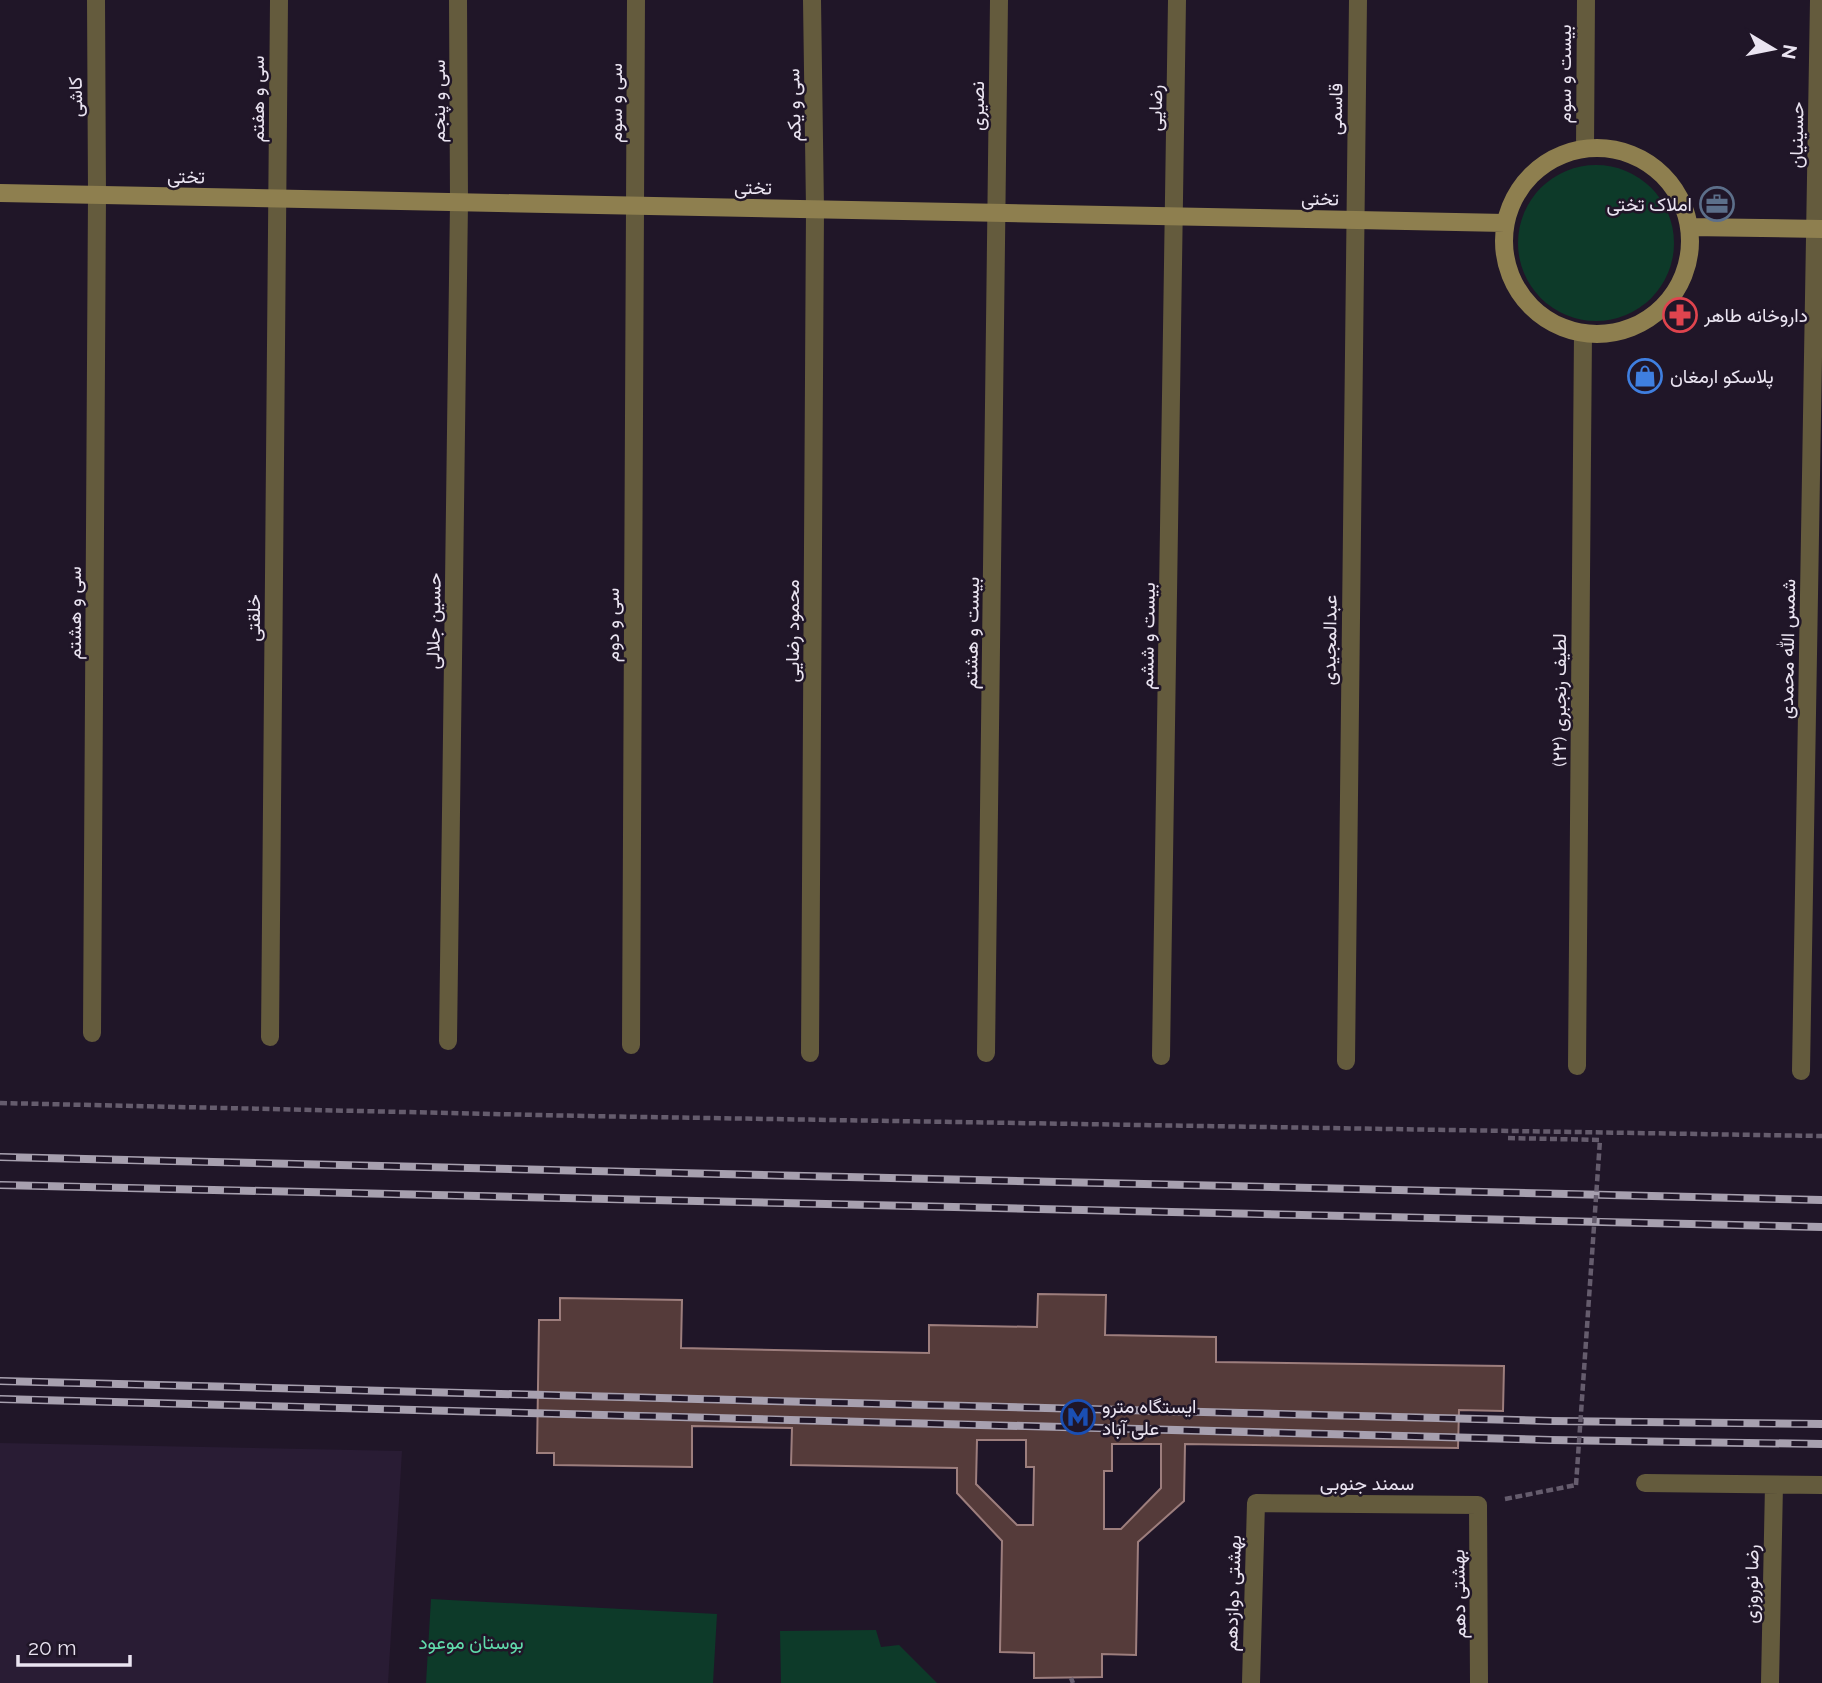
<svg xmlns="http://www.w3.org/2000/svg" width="1822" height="1683" viewBox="0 0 1822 1683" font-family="Raleway,Vazirmatn,sans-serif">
<rect width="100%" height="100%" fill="#201628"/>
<path fill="#291c34" d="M 0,1443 L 402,1451 L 388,1683 L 0,1683 Z"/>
<path fill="#0d3a29" d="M1518 243a78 78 0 1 1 156 0a78 78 0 1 1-156 0Z
M 431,1599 L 717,1614 L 713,1683 L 426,1683 Z
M 876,1630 L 881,1647 L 899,1645 L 937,1683 L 781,1683 L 780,1631 Z"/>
<path fill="#553b3a" stroke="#9d7e7d" stroke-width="2" fill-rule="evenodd" d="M 1038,1294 L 1106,1295 L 1105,1335 L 1216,1337 L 1216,1362 L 1504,1366 L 1503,1411 L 1459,1410 L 1458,1448 L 1185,1444 L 1184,1501 L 1138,1542 L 1136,1655 L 1102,1654 L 1102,1677 L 1034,1678 L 1034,1653 L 1000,1652 L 1002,1541 L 957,1493 L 957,1468 L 791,1465 L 792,1428 L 692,1426 L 692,1467 L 554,1465 L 554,1453 L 537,1453 L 539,1320 L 560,1320 L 560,1298 L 682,1300 L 681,1348 L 929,1353 L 929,1325 L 1037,1327 ZM 977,1440 L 1026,1440 L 1026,1467 L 1034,1467 L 1033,1525 L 1017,1525 L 976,1484 ZM 1112,1444 L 1161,1444 L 1161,1488 L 1121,1529 L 1104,1529 L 1104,1471 L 1112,1471 Z"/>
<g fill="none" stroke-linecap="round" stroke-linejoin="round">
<path stroke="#655c6d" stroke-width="4.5" stroke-dasharray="7 3.5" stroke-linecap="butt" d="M 0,1103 L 584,1116 L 1822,1136
M 1508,1138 L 1600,1140
M 1505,1499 L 1576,1485
M 1071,1678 L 1073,1683"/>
<path stroke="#645b3d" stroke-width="18" d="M 1585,148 L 1586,0
M 92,1033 L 97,195 L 96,0
M 270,1037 L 279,0
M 448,1041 L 459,202 L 458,0
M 631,1045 L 636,0
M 810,1053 L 815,209 L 812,0
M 986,1053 L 999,0
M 1161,1056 L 1177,0
M 1346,1061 L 1358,0
M 1577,1066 L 1583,333
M 1801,1071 L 1819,0
M 1645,1483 L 1822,1485
M 1251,1683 L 1256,1503 L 1478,1505 L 1479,1683
M 1770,1683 L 1774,1485"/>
<path stroke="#8e7f4f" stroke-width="18" d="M1504 241a93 93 0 1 1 186 0a93 93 0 1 1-186 0Z
M 0,193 L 1505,223
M 1689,227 L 1822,229"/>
<g stroke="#a7a0af" stroke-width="8">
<path id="rail" d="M 0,1157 L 1822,1200
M 0,1185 L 1822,1227
M 0,1381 L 1551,1421 L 1822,1424
M 0,1399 L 1551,1440 L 1822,1444"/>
</g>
<use href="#rail" stroke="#201628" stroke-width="5" stroke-dasharray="16" stroke-linecap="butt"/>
<path stroke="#655c6d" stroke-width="4.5" stroke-dasharray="7 3.5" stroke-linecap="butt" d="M 1576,1485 L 1600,1140"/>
</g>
<defs>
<g id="office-ring" transform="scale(1.75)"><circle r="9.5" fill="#201628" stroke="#5c6f8a" stroke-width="1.5"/><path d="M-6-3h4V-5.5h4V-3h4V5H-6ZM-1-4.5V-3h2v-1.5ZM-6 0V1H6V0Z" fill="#5c6f8a"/></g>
<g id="pharmacy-ring" transform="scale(1.75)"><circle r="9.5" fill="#201628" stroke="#e0444e" stroke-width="1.5"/><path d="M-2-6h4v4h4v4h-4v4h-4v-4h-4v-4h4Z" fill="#e0444e"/></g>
<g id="shop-ring" transform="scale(1.75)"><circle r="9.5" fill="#201628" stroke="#3f7fe0" stroke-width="1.5"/><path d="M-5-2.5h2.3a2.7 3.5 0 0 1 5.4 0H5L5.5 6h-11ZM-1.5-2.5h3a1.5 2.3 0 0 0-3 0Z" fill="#3f7fe0"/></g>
<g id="metro-ring" transform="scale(1.75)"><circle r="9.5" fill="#201628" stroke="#1a4fb4" stroke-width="1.5"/><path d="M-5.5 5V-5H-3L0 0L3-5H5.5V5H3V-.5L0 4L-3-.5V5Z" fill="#1a4fb4"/></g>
</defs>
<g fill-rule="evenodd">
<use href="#office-ring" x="1717" y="204"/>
<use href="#pharmacy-ring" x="1680" y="315"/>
<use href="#shop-ring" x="1645" y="376"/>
<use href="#metro-ring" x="1078" y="1417"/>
</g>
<g text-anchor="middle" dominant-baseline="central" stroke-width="5" stroke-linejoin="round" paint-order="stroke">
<g font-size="19" fill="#eae4f1" stroke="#201628">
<text transform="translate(1564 74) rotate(-90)">بیست و سوم</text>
<text transform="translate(75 97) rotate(-91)">کاشی</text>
<text transform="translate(257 99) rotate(-90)">سی و هفتم</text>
<text transform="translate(438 101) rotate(-90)">سی و پنجم</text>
<text transform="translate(615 103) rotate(-90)">سی و سوم</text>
<text transform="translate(793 105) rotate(-91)">سی و یکم</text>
<text transform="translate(977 106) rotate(-90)">نصیری</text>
<text transform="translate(1155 108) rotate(-89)">رضایی</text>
<text transform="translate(1335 109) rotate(-89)">قاسمی</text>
<text transform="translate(1796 135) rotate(-89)">حسینیان</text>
<text transform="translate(186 176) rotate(1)">تختی</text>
<text transform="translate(753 187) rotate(1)">تختی</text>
<text transform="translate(1320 198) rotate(1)">تختی</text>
<text transform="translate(74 613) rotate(-90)">سی و هشتم</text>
<text transform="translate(253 618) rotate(-90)">خلقتی</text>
<text transform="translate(433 621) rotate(-89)">حسین جلالی</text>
<text transform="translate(612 625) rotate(-90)">سی و دوم</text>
<text transform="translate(792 631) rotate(-90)">محمود رضایی</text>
<text transform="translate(971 633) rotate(-89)">بیست و هشتم</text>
<text transform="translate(1147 636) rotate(-89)">بیست و ششم</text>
<text transform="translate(1329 640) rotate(-89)">عبدالمجیدی</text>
<text transform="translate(1787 649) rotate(-89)">شمس الله محمدی</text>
<text transform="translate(1559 700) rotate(-90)">لطیف رنجبری (۲۲)</text>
<text x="1367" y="1483">سمند جنوبی</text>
<text transform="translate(1751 1584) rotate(-89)">رضا نوروزی</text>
<text transform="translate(1232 1593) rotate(-88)">بهشتی دوازدهم</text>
<text transform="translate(1458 1594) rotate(-91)">بهشتی دهم</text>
</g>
<g font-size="19" fill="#eae4f1" stroke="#201628" text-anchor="start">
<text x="1692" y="204" text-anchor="end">املاک تختی</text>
<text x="1704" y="315">داروخانه طاهر</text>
<text x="1670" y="376">پلاسکو ارمغان</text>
<text x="1102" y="1406">ایستگاه مترو<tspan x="1102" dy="22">علی آباد</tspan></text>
</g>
<g font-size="19" fill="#60dbab" stroke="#201628">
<text x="471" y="1642">بوستان موعود</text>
</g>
</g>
<g transform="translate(1773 49) rotate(100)" stroke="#201628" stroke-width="5" paint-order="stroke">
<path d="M0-5L12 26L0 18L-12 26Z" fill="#eae4f1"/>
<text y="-10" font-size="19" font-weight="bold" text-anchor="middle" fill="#eae4f1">N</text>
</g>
<path d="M18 1655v10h112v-10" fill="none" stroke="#eae4f1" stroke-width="3.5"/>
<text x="28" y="1655" font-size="21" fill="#eae4f1" stroke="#201628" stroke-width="5" paint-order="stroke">20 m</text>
</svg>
